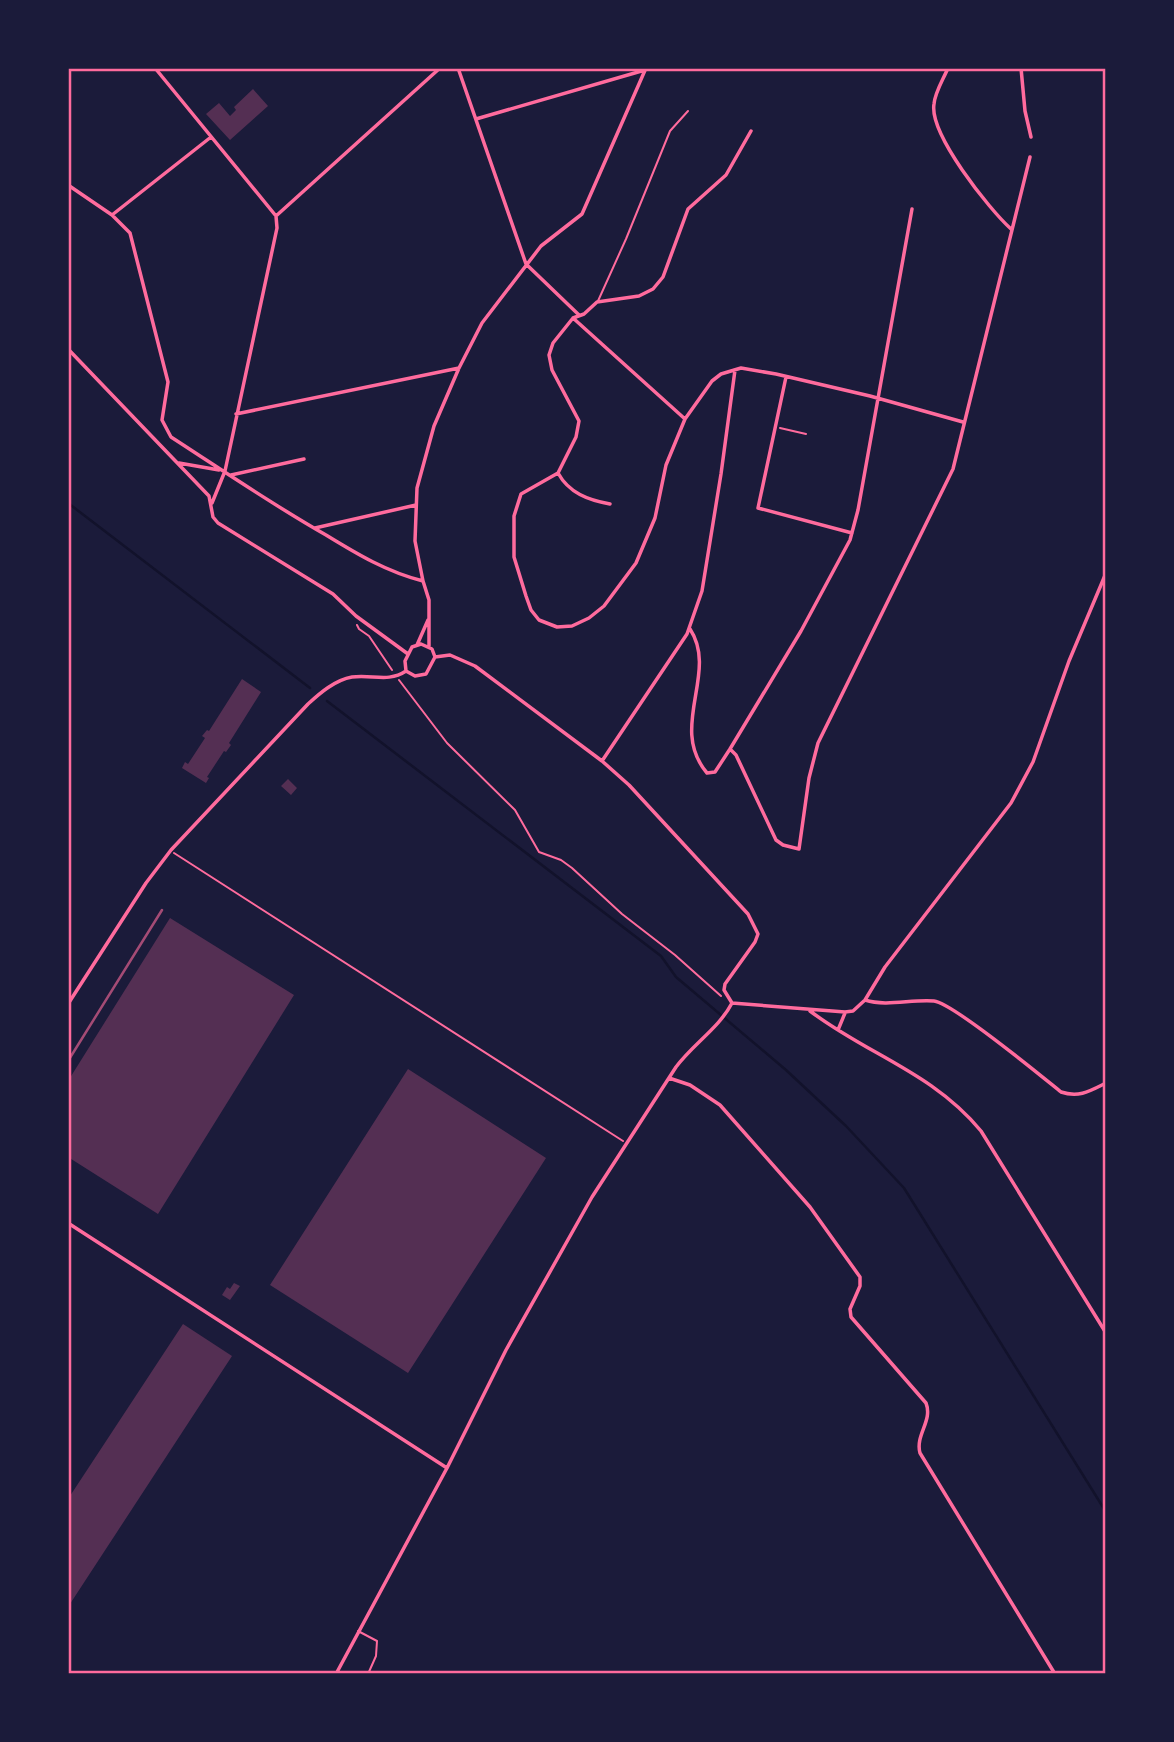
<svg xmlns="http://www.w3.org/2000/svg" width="1174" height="1742" viewBox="0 0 1174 1742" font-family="Manrope,sans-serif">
<rect width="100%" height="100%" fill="#1b1b3a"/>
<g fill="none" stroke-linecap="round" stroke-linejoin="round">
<path stroke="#12122b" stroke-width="2.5" d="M 68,503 L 310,688
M 327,701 L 661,956 L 676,977 L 786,1070 L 846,1126 L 904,1188 L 1106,1512"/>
</g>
<path fill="#542f53" d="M 253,89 L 268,106 L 230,140 L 206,114 L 219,103 L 230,116 L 236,110 L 234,107 Z
M 242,679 L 261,692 L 229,743 L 231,745 L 226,752 L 224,751 L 207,777 L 209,778 L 206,783 L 182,768 L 185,762 L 188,764 L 205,738 L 202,736 L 207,730 L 209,731 Z
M 288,779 L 297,788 L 291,795 L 281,786 Z
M 170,918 L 294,995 L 158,1214 L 68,1157 L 68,1081 Z
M 408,1069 L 546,1158 L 408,1373 L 270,1285 Z
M 234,1283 L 240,1286 L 230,1300 L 222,1295 L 227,1287 L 230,1289 Z
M 183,1324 L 232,1356 L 68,1607 L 68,1499 Z"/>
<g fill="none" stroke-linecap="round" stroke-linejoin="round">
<path stroke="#ff6b9d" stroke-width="2" d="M 780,428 L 806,434
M 357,625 L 359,629 L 369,636 L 392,670
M 399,680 L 447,743 L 515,810 L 539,852 L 561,860 L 572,868 L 622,914 L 675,955 L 721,996
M 174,853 L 623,1141"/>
<path stroke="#ff6b9d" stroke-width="2" d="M 598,301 L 626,239 L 670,131 L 688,111
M 358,1631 L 377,1641 L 376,1656 L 368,1674"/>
<path stroke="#ff6b9d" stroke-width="3.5" d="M 155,68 L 276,216 L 277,228 L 225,471 L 212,503
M 458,68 L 526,264 L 579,315
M 948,68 C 943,80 935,92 934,104 C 929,134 989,209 1011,229
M 1021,68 L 1025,111 L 1031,137
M 476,119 L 645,70
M 751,131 L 726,175 L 688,209 L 663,277 L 653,289 L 639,296 L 597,302 L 584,314 L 573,318 L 553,343 L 549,355 L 552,370 L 579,421 L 576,437 L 558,473 L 521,494 L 514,516 L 514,557 L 526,596 L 531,610 L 539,620 L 557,627 L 572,626 L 589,618 L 604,606 L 636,563 L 655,518 L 666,465 L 685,419 L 712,381 L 721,374 L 741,368 L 776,374 L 870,396 L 963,422
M 68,185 L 112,215 L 130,233 L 168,382 L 162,420 L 171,437 C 222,470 273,505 326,535 C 357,554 387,572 423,581
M 112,215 L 211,137
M 276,216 L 440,68
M 573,318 L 685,419
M 68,349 L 209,496 L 213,517 L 218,523 L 333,594 L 356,616 L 408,654
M 786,377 L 758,508 L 852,533
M 236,414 L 459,368
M 179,463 L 219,470
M 558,473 C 569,493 588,500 610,504
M 231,475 L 304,459
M 315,528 L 416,505
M 690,629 C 719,673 668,727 707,773 L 715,772 L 730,749 L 801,631 L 850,540 L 858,510 L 912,209
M 421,644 L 432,649 L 435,657 L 426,674 L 415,676 L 406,671 L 405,661 L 412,647 Z
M 417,645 L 428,620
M 429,646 L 429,600 L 423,581 L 415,541 L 417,488 L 434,426 L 459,368 L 482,323 L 541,246 L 582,214 L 646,68
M 435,657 L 450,655 L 475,666 L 602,761 L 629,785 L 748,914 L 758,934 L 755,942 L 725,984 L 724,990 L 732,1003
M 730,749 L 736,755 L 776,840 L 783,845 L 799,849 L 809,778 L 818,743 L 953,469 L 1030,157
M 602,761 L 687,634 L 702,591 L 721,474 L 735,370
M 865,1000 C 887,1007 911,999 934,1001 C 953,1003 1041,1076 1061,1092 C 1079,1098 1090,1091 1106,1083
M 732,1003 L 845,1012 L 853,1011 L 865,1000 L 885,967 L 1011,803 L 1033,762 L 1069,661 L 1106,573
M 68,1004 L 146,883 L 171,850 L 308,704 C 320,693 335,680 352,677 C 372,674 388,683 406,671
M 810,1011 C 868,1055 932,1072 981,1131 L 1106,1333
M 838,1030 L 845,1013
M 669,1078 L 690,1085 L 720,1105 L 810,1207 L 860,1277 L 860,1286 L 850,1309 L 851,1317 L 926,1403 C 933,1421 915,1435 920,1453 L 1055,1674
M 68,1223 L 447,1468
M 336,1674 L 447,1468 L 506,1350 L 592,1197 L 676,1067 C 693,1044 719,1028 732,1003"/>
<path stroke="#a44b75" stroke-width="2.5" d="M 68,1061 L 162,910"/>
</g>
<rect width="1174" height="1742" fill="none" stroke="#1b1b3a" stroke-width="140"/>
<rect x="70" y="70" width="1034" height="1602" fill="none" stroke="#ff6b9d" stroke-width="2.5"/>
</svg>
